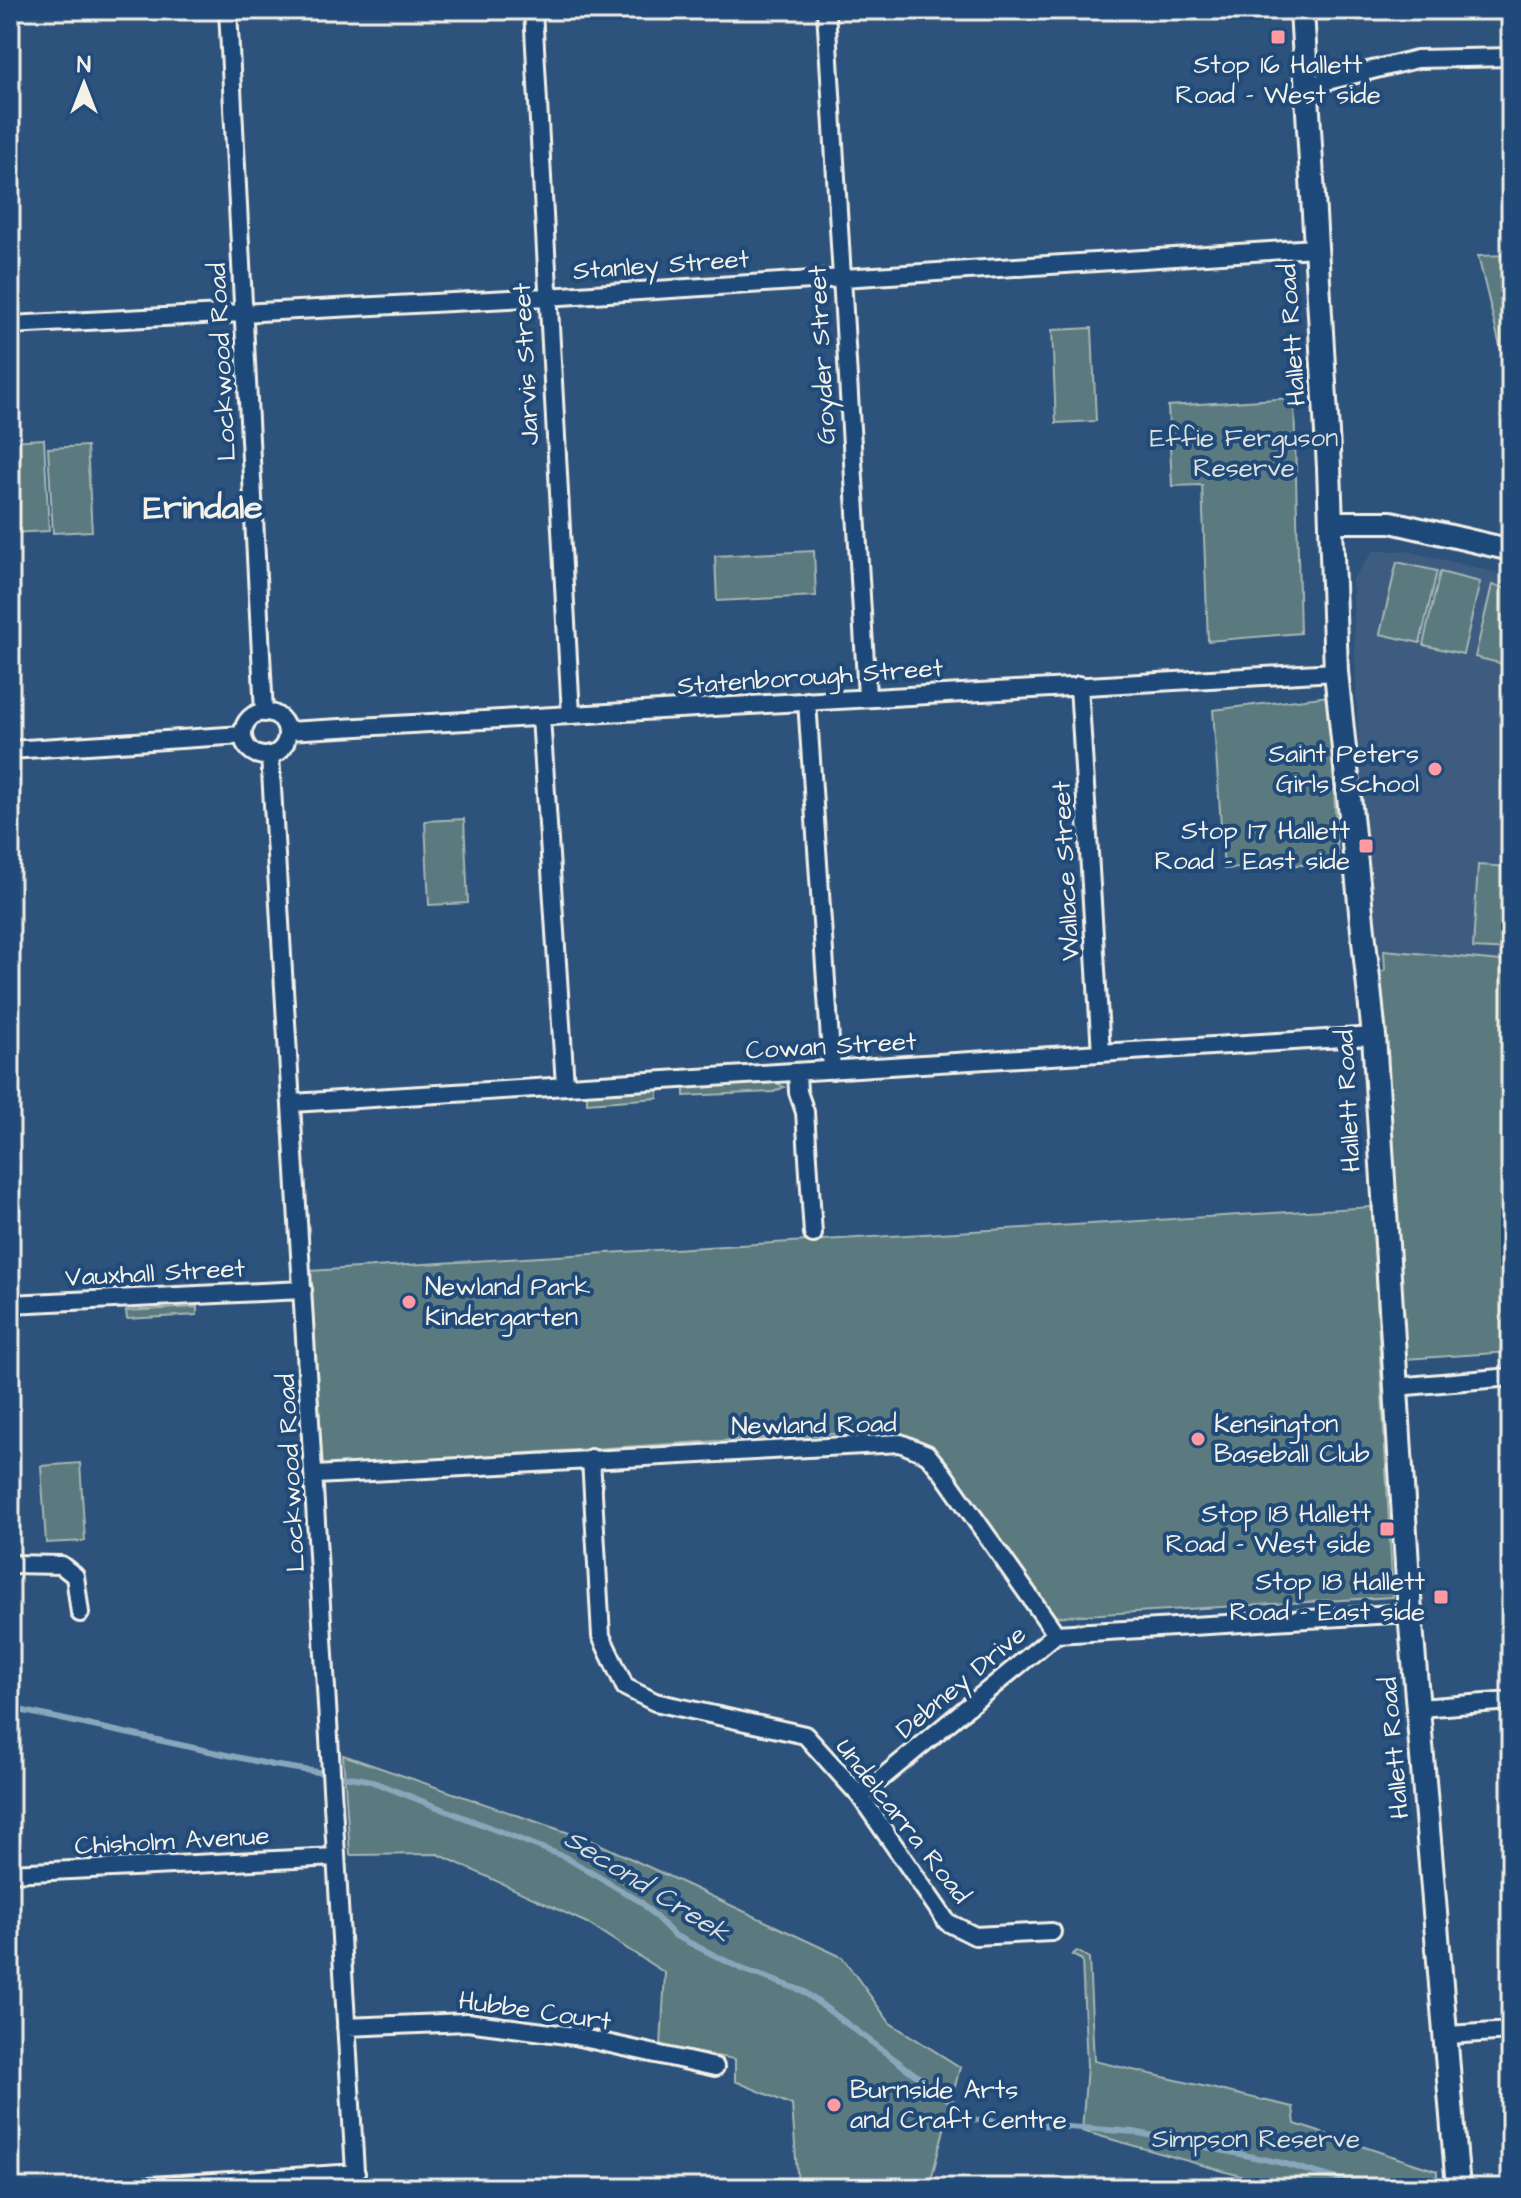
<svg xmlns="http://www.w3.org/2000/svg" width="1521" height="2198" viewBox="0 0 1521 2198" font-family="'Architects Daughter',sans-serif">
<rect width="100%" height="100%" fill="#2d527c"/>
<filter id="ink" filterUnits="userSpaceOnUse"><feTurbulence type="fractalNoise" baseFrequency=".0125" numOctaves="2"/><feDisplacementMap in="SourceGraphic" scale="16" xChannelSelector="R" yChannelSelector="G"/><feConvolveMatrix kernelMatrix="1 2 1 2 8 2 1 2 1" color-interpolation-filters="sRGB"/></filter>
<g filter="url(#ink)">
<path fill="#3e5c7f" d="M 1374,551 L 1407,551 L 1511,576 L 1511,970 L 1367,959 L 1352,579 Z"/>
<path fill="#5a7a7f" stroke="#a7b6b4" stroke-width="2" d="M 1511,255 L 1511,391 L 1478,256 Z
M 1092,328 L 1096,421 L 1056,423 L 1052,330 Z
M 1294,398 L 1300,633 L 1208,641 L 1202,485 L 1172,486 L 1168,406 Z
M 44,439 L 49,531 L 10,533 L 10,441 Z
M 87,446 L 92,531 L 53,533 L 48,448 Z
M 814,551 L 816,596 L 717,601 L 715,556 Z
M 1397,562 L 1437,571 L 1420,643 L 1380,634 Z
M 1440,572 L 1480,582 L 1463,654 L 1423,645 Z
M 1492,585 L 1511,589 L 1511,666 L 1475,657 Z
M 1329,696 L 1338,863 L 1224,869 L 1213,710 Z
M 464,819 L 468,903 L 429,905 L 425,821 Z
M 1478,865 L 1511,867 L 1511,950 L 1473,948 Z
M 1384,950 L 1511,962 L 1511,1352 L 1405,1359 L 1374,970 L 1385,971 Z
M 775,1082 L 784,1087 L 774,1092 L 684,1096 L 684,1087 Z
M 658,1089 L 658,1098 L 587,1103 L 587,1093 Z
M 1372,1207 L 1393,1597 L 1050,1617 L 944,1458 L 893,1430 L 322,1466 L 309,1271 Z
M 197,1307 L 197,1315 L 127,1319 L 126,1311 Z
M 80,1463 L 85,1541 L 46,1543 L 41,1466 Z
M 343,1755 L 595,1842 L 842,1957 L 890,2023 L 960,2067 L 929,2188 L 798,2186 L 792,2105 L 735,2081 L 735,2059 L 661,2047 L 665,1973 L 587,1923 L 438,1854 L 350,1855 Z
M 1077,1951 L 1089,1958 L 1094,2061 L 1293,2107 L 1295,2124 L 1437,2171 L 1437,2188 L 1283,2188 L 1082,2131 L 1087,2066 L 1082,1960 L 1072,1955 Z"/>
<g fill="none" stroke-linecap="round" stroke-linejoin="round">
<path stroke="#88a7bb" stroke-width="6" d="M 10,1708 L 273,1765 L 368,1780 L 565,1857 L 641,1902 L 674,1935 L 742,1969 L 803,1991 L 976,2120 L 1134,2132 L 1282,2163 L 1368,2188"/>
<g stroke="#f4f1e8" stroke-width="22">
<path id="minor" d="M 228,10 L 264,713
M 533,10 L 571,715
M 826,10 L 867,696
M 1307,86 L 1417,59 L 1511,57
M 10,325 L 546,297 L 1315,248
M 1079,685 L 1101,1053
M 807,701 L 832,1070
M243 734a22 22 0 1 1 44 0a22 22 0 1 1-44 0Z
M 541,717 L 565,1085
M 287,731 L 1336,672
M 10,750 L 243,735
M 270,755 L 356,2188
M 797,1072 L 798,1092 L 805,1112 L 813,1234
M 292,1103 L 1374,1036
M 10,1304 L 303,1290
M 1395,1387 L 1511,1377
M 591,1458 L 601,1636 L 625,1687 L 655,1702 L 805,1735 L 860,1796 L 947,1922 L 975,1936 L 1052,1932
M 316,1475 L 900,1443 L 927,1454 L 942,1472 L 1056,1634 L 1410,1613
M 10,1564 L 61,1565 L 75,1576 L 80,1613
M 1419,1708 L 1511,1701
M 860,1796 L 1056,1634
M 10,1873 L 336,1857
M 346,2027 L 467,2022 L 574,2036 L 715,2067
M 1448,2035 L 1511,2031
M 119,2188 L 356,2173"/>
</g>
<g stroke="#f4f1e8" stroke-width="26">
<path id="tertiary" d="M 1331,522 L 1391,522 L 1511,550"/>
</g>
<g stroke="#f4f1e8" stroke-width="28">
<path id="secondary" d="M 1302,10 L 1329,467 L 1336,672 L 1374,1036 L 1410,1613 L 1458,2188"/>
</g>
<use href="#minor" stroke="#1f4a7a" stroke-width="16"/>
<use href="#tertiary" stroke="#1f4a7a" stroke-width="20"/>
<use href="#secondary" stroke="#1f4a7a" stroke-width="22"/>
</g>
</g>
<g fill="#ff9aa2" stroke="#1f4a7a" stroke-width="3">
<rect x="1270" y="29" width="16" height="16" rx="4"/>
<circle cx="1435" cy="769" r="8"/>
<rect x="1358" y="838" width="16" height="16" rx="4"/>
<circle cx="409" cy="1302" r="8"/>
<circle cx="1198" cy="1439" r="8"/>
<rect x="1379" y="1521" width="16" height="16" rx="4"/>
<rect x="1433" y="1589" width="16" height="16" rx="4"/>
<circle cx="834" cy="2105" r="8"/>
</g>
<g text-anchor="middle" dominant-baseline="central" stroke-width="8" stroke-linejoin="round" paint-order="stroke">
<g font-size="26" fill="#f4f1e8" stroke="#1f4a7a" text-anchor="end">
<text x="1278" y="65" text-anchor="middle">Stop 16 Hallett<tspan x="1278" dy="30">Road - West side</tspan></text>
<text x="1419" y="754">Saint Peters<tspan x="1419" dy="30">Girls School</tspan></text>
<text x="1350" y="831">Stop 17 Hallett<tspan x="1350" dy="30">Road - East side</tspan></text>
<text x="425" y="1287" text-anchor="start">Newland Park<tspan x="425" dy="30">Kindergarten</tspan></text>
<text x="1214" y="1424" text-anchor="start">Kensington<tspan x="1214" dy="30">Baseball Club</tspan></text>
<text x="1371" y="1514">Stop 18 Hallett<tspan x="1371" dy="30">Road - West side</tspan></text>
<text x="1425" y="1582">Stop 18 Hallett<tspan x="1425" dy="30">Road - East side</tspan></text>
<text x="850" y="2090" text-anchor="start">Burnside Arts<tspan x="850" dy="30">and Craft Centre</tspan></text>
</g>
<g font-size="26" fill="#f4f1e8" stroke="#1f4a7a">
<text transform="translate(661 265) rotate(-4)">Stanley Street</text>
<text transform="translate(1292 335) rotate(-94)">Hallett Road</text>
<text transform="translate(822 355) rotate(-93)">Goyder Street</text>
<text transform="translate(222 362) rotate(-93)">Lockwood Road</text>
<text transform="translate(526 364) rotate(-93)">Jarvis Street</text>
<text transform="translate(810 677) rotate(-4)">Statenborough Street</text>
<text transform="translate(1066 871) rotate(-93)">Wallace Street</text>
<text transform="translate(831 1046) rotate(-3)">Cowan Street</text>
<text transform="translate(1348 1101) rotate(-93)">Hallett Road</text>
<text transform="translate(155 1273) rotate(-3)">Vauxhall Street</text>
<text transform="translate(814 1425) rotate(-1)">Newland Road</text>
<text transform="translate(291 1473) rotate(-93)">Lockwood Road</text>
<text transform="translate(961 1682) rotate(-40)">Debney Drive</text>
<text transform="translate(1394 1748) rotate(-95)">Hallett Road</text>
<text transform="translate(903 1821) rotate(52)">Undelcarra Road</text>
<text transform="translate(172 1841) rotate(-3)">Chisholm Avenue</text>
<text transform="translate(535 2011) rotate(8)">Hubbe Court</text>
</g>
<g font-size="26" fill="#dddfd8" stroke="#1f4a7a">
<text x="1244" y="438">Effie Ferguson<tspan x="1244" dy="30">Reserve</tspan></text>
<text x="1256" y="2139">Simpson Reserve</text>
</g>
<g font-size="28" font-style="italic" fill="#d9dedd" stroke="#1f4a7a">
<text transform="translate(647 1886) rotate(32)">Second Creek</text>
</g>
<g font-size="34" font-weight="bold" fill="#f4f1e8" stroke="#1f4a7a">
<text x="203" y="508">Erindale</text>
</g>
</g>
<rect width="1521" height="2198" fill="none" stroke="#1f4a7a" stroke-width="40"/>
<rect x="20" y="20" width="1481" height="2158" fill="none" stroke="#f4f1e8" stroke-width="3" filter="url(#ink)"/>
<g transform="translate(84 84)" stroke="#1f4a7a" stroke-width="6" paint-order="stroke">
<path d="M0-6L14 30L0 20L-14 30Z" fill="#f4f1e8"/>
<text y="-12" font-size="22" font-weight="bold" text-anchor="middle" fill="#f4f1e8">N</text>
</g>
</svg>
